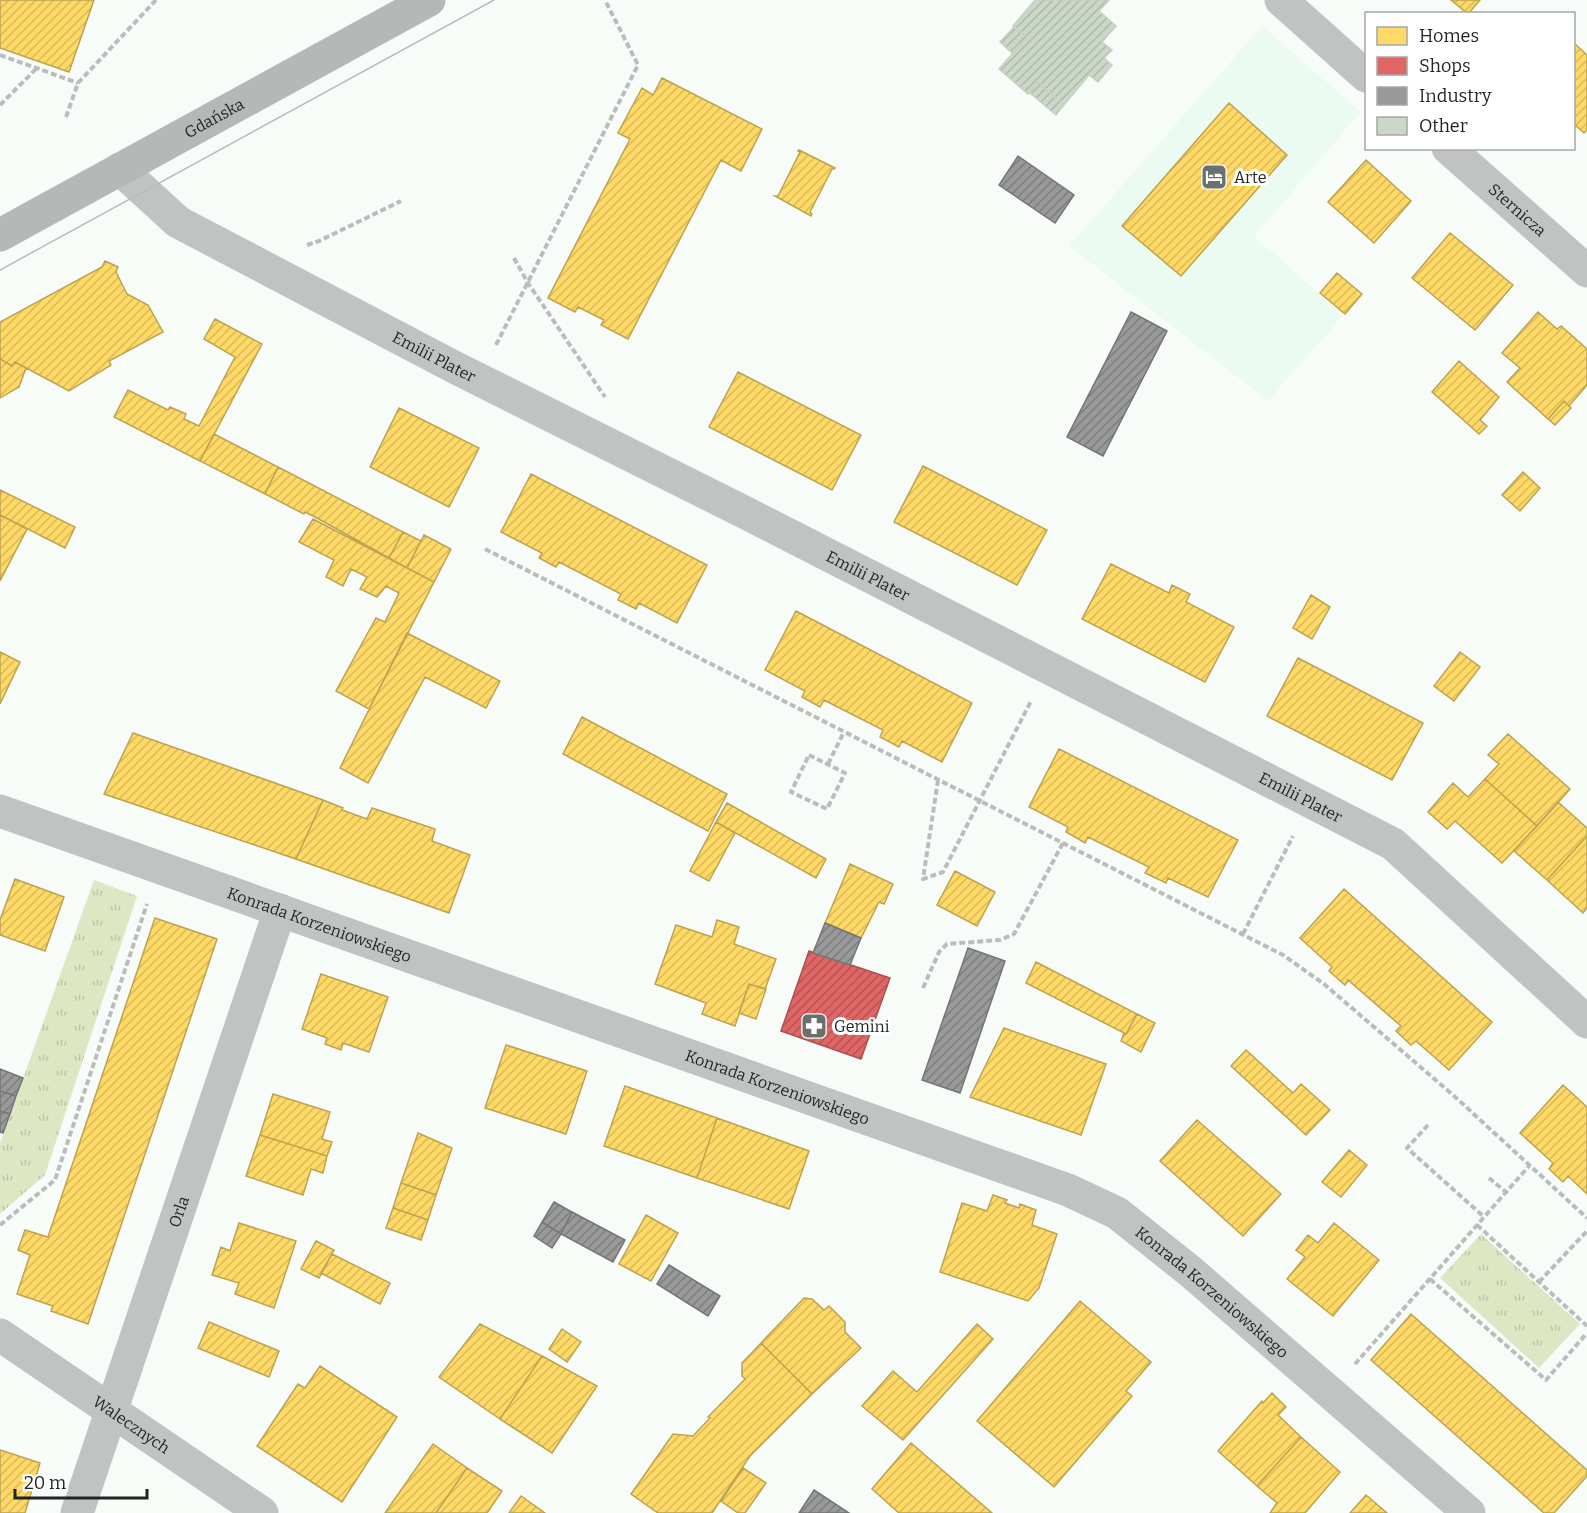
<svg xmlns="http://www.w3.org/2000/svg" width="1587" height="1513" viewBox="0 0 1587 1513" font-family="Bitter,serif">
<defs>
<pattern id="grass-tufts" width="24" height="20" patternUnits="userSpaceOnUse" patternTransform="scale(1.5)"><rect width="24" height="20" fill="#dee7c3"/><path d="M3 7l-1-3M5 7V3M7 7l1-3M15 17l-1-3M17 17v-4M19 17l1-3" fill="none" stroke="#bec6a7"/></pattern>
<pattern id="homes-hatch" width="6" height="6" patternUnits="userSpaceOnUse" patternTransform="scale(1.5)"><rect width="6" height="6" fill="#ffd966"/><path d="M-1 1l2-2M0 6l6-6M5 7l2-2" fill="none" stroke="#daba58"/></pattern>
<pattern id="shops-hatch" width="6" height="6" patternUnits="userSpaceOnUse" patternTransform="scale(1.5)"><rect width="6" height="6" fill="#e06666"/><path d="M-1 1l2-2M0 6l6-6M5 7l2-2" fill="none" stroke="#b55454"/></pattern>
<pattern id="industry-hatch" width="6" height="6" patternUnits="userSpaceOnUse" patternTransform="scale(1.5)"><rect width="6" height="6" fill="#999"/><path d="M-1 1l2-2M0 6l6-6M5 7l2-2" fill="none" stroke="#7c7d7c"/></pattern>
<pattern id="building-hatch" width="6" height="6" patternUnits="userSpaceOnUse" patternTransform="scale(1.5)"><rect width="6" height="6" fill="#cbd8c7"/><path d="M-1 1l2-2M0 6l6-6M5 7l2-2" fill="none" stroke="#aeb9ab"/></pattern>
</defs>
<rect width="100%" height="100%" fill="#f7fcf9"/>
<path fill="#ebfbf1" d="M 1262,26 L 1361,112 L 1254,236 L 1343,315 L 1268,401 L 1069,246 Z"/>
<path fill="url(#grass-tufts)" d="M 94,880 L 137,896 L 45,1175 L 0,1214 L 0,1143 Z
M 1481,1234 L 1580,1324 L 1539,1368 L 1440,1278 Z"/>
<path fill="url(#homes-hatch)" stroke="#bca351" stroke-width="1.5" d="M 0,0 L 94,0 L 69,72 L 0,48 Z
M 1451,0 L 1480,0 L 1468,14 Z
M 1574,43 L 1587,55 L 1587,130 L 1584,133 L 1574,124 Z
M 662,78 L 762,129 L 741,171 L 721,160 L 628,339 L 601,325 L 604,320 L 578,307 L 575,312 L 548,298 L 630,139 L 618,133 L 642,88 L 653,95 Z
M 1229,103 L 1287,155 L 1181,276 L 1122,226 Z
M 799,150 L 835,168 L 834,169 L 832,169 L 810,212 L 812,214 L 811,216 L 775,196 L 778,196 L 800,152 L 798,151 Z
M 1366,160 L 1411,201 L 1374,243 L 1328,202 Z
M 1450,233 L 1513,285 L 1475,330 L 1412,278 Z
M 105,261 L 118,267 L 116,272 L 127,294 L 148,305 L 163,332 L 109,361 L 111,365 L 69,391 L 15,362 L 12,366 L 0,359 L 0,322 L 102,267 Z
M 1337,273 L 1362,294 L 1345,314 L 1320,293 Z
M 1538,312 L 1557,329 L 1561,326 L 1587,349 L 1587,385 L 1569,406 L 1564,401 L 1548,419 L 1507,382 L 1520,368 L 1502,353 Z
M 215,319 L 262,344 L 200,461 L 114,417 L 128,390 L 168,410 L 170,407 L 186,414 L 184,419 L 199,426 L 235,357 L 204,339 Z
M 0,359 L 12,366 L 15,362 L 26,368 L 19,387 L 0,398 Z
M 1459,361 L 1499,397 L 1480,420 L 1487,426 L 1479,434 L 1432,392 Z
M 738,372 L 861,435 L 832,490 L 709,427 Z
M 1564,401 L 1571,408 L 1555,425 L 1548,419 Z
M 399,408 L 479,448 L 449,507 L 370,467 Z
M 214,434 L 278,467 L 265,494 L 200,461 Z
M 923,466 L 1047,530 L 1017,585 L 894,522 Z
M 278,467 L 403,532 L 389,558 L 315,517 L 305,512 L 304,514 L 265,494 Z
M 1523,472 L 1540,488 L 1520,511 L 1502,495 Z
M 531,474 L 707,565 L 677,623 L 639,603 L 636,609 L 618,600 L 621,594 L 559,562 L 556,567 L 539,558 L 542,553 L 501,532 Z
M 0,490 L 75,527 L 65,548 L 0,515 Z
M 0,515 L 27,529 L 0,581 Z
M 313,519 L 434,582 L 369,709 L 336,691 L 376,618 L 385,622 L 399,593 L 386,586 L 377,597 L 360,589 L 367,577 L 351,569 L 343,586 L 326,577 L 334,560 L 299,542 Z
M 403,532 L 421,541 L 407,568 L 389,558 Z
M 424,535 L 451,549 L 434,582 L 407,568 Z
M 1111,564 L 1169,593 L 1172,585 L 1190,594 L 1186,602 L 1234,627 L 1205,682 L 1082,619 Z
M 1311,595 L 1330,607 L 1312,639 L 1293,628 Z
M 796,611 L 972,703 L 942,762 L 902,741 L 899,747 L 880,737 L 883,730 L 824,700 L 820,707 L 802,697 L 805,691 L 765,670 Z
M 407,633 L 500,681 L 486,708 L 425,677 L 368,783 L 340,768 Z
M 0,652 L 20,662 L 0,704 Z
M 1460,652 L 1480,667 L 1454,701 L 1434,686 Z
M 1298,658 L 1423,723 L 1392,780 L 1267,716 Z
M 582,717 L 727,794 L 708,831 L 563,754 Z
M 133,733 L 323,800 L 296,859 L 104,794 Z
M 1508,734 L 1570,789 L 1537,826 L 1485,779 L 1499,764 L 1488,755 Z
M 1059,749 L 1238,840 L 1208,897 L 1168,878 L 1166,883 L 1145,873 L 1149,867 L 1088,837 L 1085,843 L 1066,832 L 1068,827 L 1029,807 Z
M 1485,779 L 1537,826 L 1502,863 L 1455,821 L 1447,829 L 1428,812 L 1453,783 L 1468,797 Z
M 323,800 L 343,808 L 342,810 L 367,819 L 372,808 L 435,829 L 432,841 L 470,855 L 449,913 L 296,859 Z
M 1558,802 L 1587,828 L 1587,836 L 1547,880 L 1514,851 Z
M 727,803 L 826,859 L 816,878 L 716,822 Z
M 716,822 L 735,833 L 709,881 L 690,871 Z
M 1587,836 L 1587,908 L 1583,913 L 1547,880 Z
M 850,864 L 893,884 L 884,904 L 879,902 L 861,938 L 825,923 Z
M 955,871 L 995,892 L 977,926 L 937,905 Z
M 15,879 L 64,897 L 45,951 L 0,935 L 0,920 Z
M 1344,889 L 1492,1022 L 1449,1070 L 1416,1041 L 1411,1045 L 1396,1031 L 1401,1026 L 1348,980 L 1345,985 L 1329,971 L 1332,967 L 1300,938 Z
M 155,918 L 217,939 L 88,1324 L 51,1311 L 53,1306 L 17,1294 L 30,1255 L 18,1250 L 25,1230 L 48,1237 Z
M 717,920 L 739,927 L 734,944 L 776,959 L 765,989 L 749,984 L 735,1026 L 702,1014 L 706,1003 L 655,984 L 676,925 L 712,937 Z
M 1036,962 L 1137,1014 L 1126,1034 L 1026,983 Z
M 321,974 L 388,997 L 369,1052 L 343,1043 L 341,1050 L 325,1044 L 327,1038 L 302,1029 Z
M 749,984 L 766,989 L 756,1019 L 739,1013 Z
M 1137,1014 L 1155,1023 L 1141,1052 L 1121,1041 L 1124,1033 L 1126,1034 Z
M 1004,1028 L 1106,1064 L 1081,1135 L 970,1097 Z
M 506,1045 L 587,1071 L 566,1134 L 485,1108 Z
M 1246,1050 L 1293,1093 L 1301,1084 L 1330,1110 L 1306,1135 L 1231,1066 Z
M 1563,1085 L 1587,1107 L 1587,1194 L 1568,1176 L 1563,1182 L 1549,1169 L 1553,1163 L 1520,1133 Z
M 625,1086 L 717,1118 L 697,1178 L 604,1146 Z
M 273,1094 L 330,1112 L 322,1139 L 332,1142 L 327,1156 L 260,1135 Z
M 717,1118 L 809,1151 L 789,1209 L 697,1178 Z
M 1197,1120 L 1281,1194 L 1243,1236 L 1160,1161 Z
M 418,1133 L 452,1148 L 436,1195 L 401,1183 Z
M 260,1135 L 327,1156 L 323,1173 L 311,1169 L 303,1195 L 246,1176 Z
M 1349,1150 L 1367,1165 L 1341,1197 L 1322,1182 Z
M 401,1183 L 436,1195 L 428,1220 L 393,1208 Z
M 993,1195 L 1007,1200 L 1005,1203 L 1019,1208 L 1020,1204 L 1036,1210 L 1032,1225 L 1057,1234 L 1039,1288 L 1028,1301 L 940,1272 L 962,1203 L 987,1211 Z
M 393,1208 L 428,1220 L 421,1240 L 386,1228 Z
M 646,1215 L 678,1233 L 651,1281 L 619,1264 Z
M 239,1223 L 296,1241 L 274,1308 L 235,1294 L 239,1283 L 212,1275 L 221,1247 L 230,1251 Z
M 1334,1223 L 1379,1260 L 1333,1316 L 1287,1279 L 1305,1257 L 1296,1250 L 1308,1235 L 1318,1243 Z
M 316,1241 L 334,1250 L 319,1278 L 301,1269 Z
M 332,1254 L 390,1283 L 380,1304 L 321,1273 Z
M 804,1298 L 812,1299 L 824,1310 L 829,1306 L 845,1322 L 845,1332 L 861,1348 L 812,1394 L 761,1343 Z
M 1080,1301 L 1151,1362 L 1126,1391 L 1132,1396 L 1054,1487 L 977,1421 Z
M 1411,1314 L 1587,1470 L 1587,1476 L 1554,1513 L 1544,1513 L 1371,1360 Z
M 209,1322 L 279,1351 L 269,1377 L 198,1348 Z
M 480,1324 L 542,1356 L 500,1419 L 439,1377 Z
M 977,1324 L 993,1339 L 903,1440 L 862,1406 L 893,1371 L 917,1392 Z
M 562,1329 L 581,1342 L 567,1362 L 549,1349 Z
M 761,1343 L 812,1394 L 750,1456 L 712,1513 L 658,1513 L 631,1494 L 673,1434 L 693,1436 L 710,1418 L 708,1417 L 745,1379 L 742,1376 L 742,1363 Z
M 542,1356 L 597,1386 L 552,1453 L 500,1419 Z
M 320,1366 L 397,1417 L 342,1502 L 257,1446 L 298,1384 L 305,1388 Z
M 1272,1393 L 1286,1407 L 1278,1415 L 1301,1437 L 1257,1486 L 1218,1451 L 1262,1401 L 1263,1403 Z
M 1301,1437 L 1340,1472 L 1305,1513 L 1270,1513 L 1277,1503 L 1257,1486 Z
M 911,1443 L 992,1513 L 899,1513 L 872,1489 Z
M 433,1444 L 467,1468 L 436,1513 L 385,1513 Z
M 0,1450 L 40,1463 L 25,1513 L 0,1513 Z
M 467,1468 L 502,1491 L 487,1513 L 436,1513 Z
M 743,1468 L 766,1483 L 745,1513 L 738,1513 L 721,1501 Z
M 1366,1495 L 1387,1513 L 1350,1513 Z
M 521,1496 L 545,1513 L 509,1513 Z"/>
<path fill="url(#shops-hatch)" stroke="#a65251" stroke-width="1.5" d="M 809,951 L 890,978 L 861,1059 L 781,1031 Z"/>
<path fill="url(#industry-hatch)" stroke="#747675" stroke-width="1.5" d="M 1018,156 L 1074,195 L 1055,223 L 999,185 Z
M 1131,312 L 1167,331 L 1103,456 L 1067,437 Z
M 825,923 L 861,938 L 850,965 L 813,953 Z
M 968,948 L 1005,961 L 960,1093 L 922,1080 Z
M 0,1069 L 23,1078 L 16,1096 L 0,1091 Z
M 0,1091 L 16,1096 L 10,1114 L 0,1111 Z
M 0,1111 L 10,1114 L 3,1133 L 0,1132 Z
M 554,1202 L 572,1212 L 561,1234 L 542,1222 Z
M 572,1212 L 625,1240 L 613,1262 L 561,1234 Z
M 542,1222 L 561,1234 L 552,1248 L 534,1236 Z
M 669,1265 L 720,1296 L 708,1316 L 657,1284 Z
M 814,1490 L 849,1513 L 799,1513 Z"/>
<path fill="url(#building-hatch)" stroke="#c9cec9" stroke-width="1.5" d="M 1035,0 L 1109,0 L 1099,11 L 1116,26 L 1102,42 L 1112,50 L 1104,58 L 1112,65 L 1098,82 L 1089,75 L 1064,105 L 1038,82 L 1028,94 L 999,69 L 1027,37 L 1013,26 Z
M 1014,27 L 1027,37 L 1013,54 L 1000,42 Z
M 1038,82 L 1064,105 L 1056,115 L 1030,93 Z"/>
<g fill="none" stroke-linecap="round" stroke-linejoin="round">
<path stroke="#babdbc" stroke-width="4" stroke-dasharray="6 3" stroke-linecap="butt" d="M 0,55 L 78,83
M 0,105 L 37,68
M 66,117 L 78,83 L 156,0
M 307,245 L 319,241 L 401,201
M 514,258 L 528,283 L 605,397
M 496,345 L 638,65 L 605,0
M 485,549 L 1283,955 L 1324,984 L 1453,1095 L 1587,1218
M 809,755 L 845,773 L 827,809 L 791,792 Z
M 828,764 L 844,732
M 938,780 L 923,879 L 943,872 L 1031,701
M 1243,934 L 1293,836
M 923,988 L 939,952 L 947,944 L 1000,940 L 1014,934 L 1063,843
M 1428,1125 L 1407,1148 L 1484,1217
M 1489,1178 L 1506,1192
M 0,1225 L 55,1180 L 147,904
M 1477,1225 L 1587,1326
M 1430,1279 L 1546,1380 L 1587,1333
M 1539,1282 L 1587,1231
M 1355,1364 L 1529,1166"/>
<g stroke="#c0c3c2" stroke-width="33">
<path d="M 1281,0 L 1366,76"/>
<path id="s1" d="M 1448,148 L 1587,271"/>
<path id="s2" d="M 120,169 L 178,222 L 456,368 L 748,514 L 1393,844 L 1587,1022"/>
<path id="s3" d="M 0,811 L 1068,1190 L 1117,1213 L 1191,1272 L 1469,1513"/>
<path id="s4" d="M 0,1335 L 262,1513"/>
<path id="s5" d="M 77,1513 L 280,910"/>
</g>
<path stroke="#b5b8b7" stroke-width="33" id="s6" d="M 0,235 L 429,0"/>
<path stroke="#b9bcbb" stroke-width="1.5" d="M 0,270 L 494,0"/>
</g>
<defs>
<g id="hotel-square" transform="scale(1.35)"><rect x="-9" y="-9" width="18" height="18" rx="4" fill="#6b706d" stroke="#fff"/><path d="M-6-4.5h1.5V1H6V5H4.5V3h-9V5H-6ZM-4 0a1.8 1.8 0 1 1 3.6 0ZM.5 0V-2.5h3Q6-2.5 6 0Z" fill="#fff"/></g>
<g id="pharmacy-square" transform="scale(1.35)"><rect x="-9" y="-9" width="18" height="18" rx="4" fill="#6b706d" stroke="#fff"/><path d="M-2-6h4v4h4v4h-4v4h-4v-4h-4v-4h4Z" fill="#fff"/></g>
</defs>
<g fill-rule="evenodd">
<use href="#hotel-square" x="1214" y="177"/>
<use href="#pharmacy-square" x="814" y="1026"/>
</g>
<g text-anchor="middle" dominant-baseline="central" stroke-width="6" stroke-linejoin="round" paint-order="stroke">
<g font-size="16" fill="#1f2521" stroke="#fff">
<text stroke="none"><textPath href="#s6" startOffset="244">Gdańska</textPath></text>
<text stroke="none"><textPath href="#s1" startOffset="93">Sternicza</textPath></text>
<text stroke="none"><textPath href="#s2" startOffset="368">Emilii Plater</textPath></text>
<text stroke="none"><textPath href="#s2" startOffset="854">Emilii Plater</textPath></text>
<text stroke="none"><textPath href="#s2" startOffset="1340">Emilii Plater</textPath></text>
<text stroke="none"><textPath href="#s3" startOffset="339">Konrada Korzeniowskiego</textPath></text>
<text stroke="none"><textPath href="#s3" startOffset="825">Konrada Korzeniowskiego</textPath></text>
<text stroke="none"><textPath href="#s5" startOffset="318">Orla</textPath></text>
<text stroke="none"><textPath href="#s3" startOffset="1311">Konrada Korzeniowskiego</textPath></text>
<text stroke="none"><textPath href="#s4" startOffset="159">Walecznych</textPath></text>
</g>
<g font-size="16" fill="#1f2521" stroke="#fff" text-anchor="start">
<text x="1234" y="177">Arte</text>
<text x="834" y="1026">Gemini</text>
</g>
</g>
<rect x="1365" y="12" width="210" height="138" fill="#ffffff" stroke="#a5a8a6" stroke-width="1.5"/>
<rect x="1377" y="27" width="30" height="18" fill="#ffd966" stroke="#a5a8a6" stroke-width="1.5"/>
<text x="1419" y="42" font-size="18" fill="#1f2521">Homes</text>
<rect x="1377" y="57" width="30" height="18" fill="#e06666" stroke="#a5a8a6" stroke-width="1.5"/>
<text x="1419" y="72" font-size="18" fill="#1f2521">Shops</text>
<rect x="1377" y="87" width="30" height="18" fill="#999999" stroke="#a5a8a6" stroke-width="1.5"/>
<text x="1419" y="102" font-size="18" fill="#1f2521">Industry</text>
<rect x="1377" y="117" width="30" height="18" fill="#cbd8c7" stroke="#a5a8a6" stroke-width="1.5"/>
<text x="1419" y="132" font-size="18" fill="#1f2521">Other</text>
<path d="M15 1489v9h132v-9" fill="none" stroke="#1f2521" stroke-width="3"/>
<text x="24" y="1489" font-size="18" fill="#1f2521" stroke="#ffffff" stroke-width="4.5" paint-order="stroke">20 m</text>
</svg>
